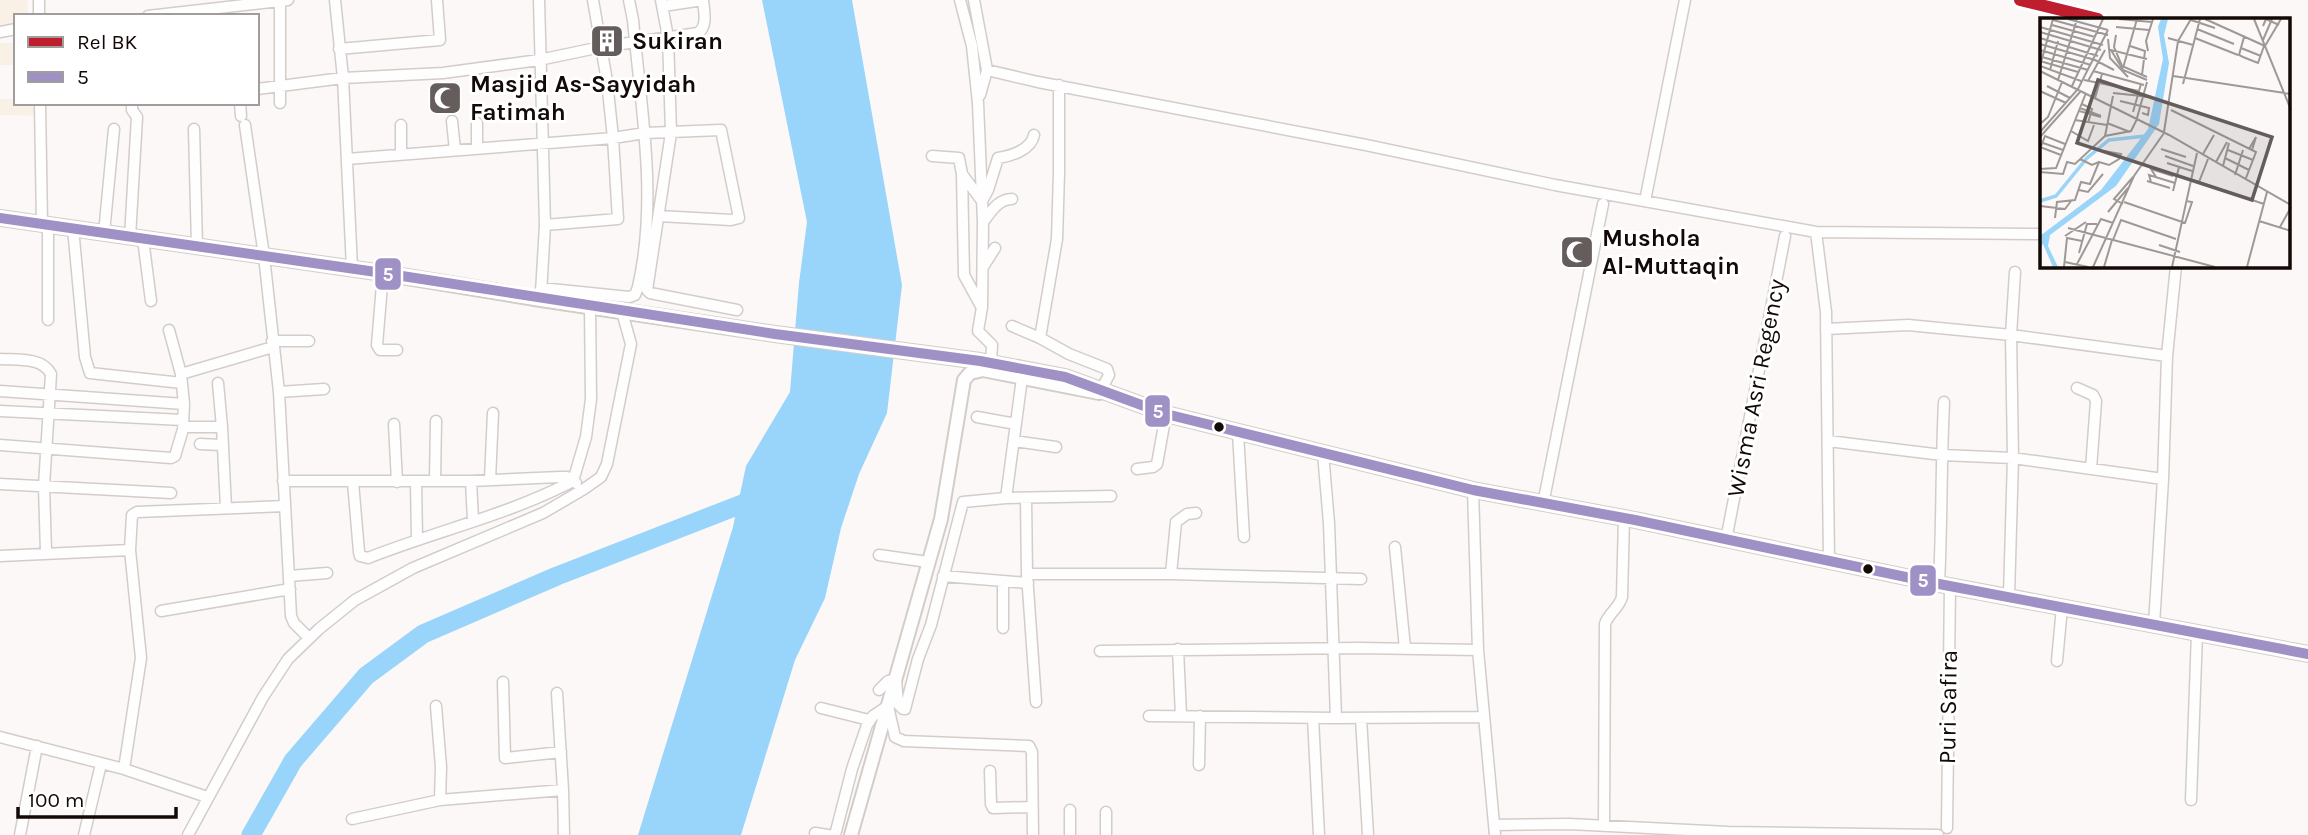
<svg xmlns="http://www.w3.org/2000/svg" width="2308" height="835" viewBox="0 0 2308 835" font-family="Karla,sans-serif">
<rect width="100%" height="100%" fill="#fbf8f7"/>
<path fill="#faf1e6" d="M 0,0 L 27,0 L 28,16 L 16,16 L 16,27 L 0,29 Z
M 0,43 L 16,43 L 16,65 L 0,65 Z
M 0,99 L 16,99 L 16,103 L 39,103 L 39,116 L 0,115 Z"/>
<path fill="#99d4fa" d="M 762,0 L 852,0 L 902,285 L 887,413 L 859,474 L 841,528 L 825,598 L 795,660 L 741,835 L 638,835 L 733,527 L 746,466 L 790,392 L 799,283 L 807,222 Z"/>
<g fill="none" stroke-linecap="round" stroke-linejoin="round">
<path stroke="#99d4fa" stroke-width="19" d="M 251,835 L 293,761 L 366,676 L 423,634 L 557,576 L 760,497"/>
<g stroke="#d3cdca" stroke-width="13">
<path id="minor" d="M 39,0 L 39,16
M 335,0 L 343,78 L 352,268
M 539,0 L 545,225 L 541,293
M 661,0 L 668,37 L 671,133 L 647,290 L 650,293 L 737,310
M 960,0 L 972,46 L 978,103 L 983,222 L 982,307 L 978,331 L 992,345 L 991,364
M 974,0 L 987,70 L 980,95
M 663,6 L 703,0
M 148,16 L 288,0
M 0,32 L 16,29
M 339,49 L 440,40 L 437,0
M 987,70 L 1038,82 L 1366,145 L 1555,185 L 1816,232 L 2042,234
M 257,89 L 343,78 L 443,73 L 539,60 L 601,47 L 698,33 C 708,26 704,11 703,0
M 40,103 L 42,224
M 240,103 L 241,116
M 280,103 L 280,0
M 452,121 L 455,150
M 477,123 L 477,148
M 245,125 L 264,256 L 279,392 L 291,616 L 294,623 L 309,638
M 194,129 L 197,246
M 401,155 L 401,125
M 932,156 L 959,158 L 962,174 L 982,201 L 988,190 L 998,158 C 1011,156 1031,150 1034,135
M 347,159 L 613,138 L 645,133 L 721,130 L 739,218 L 731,220 L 659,216
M 962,174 L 964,275 L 981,306
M 1645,201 L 1685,0
M 983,222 C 991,212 998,199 1012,199
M 545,225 L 618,219 L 613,138 L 607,81 L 593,0
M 73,228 L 85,357 L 90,373 L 182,383
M 1816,232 L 1826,312 L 1829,561
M 104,233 L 114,129
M 130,237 L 137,117 L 132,110 L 132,103
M 143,239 L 151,301
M 983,267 L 995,248
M 383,273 L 377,345 L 380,350 L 397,350
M 541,288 L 629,297 L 635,295 L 638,287 C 658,199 641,109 633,20 L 629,0
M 48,320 L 48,225
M 1012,326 L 1040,338 L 1057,239 L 1059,173 L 1059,85
M 1826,329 L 1908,325 L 2011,335 L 2167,356
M 169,330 L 181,374 L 184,404 L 183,425 L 186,427 L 222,427 L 226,508
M 1040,338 L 1069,354 L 1107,369 L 1109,375 L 1101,390
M 272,341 L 309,341
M 0,359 C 18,360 42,357 51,374 L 44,486 L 46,552
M 181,374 L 273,347
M 218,383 L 222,427
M 2077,388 L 2093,395 L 2096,401 L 2091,469
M 0,391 L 184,404
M 279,392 L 324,389
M 0,411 L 183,420
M 977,417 L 1016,424
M 394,424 L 397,482
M 1238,433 L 1244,537
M 1014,441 L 1056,447
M 1828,441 L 1942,455 L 2013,458 L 2163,479
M 200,444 L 221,445
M 0,445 L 171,458 L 175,456 L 184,426
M 1323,453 L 1329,523 L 1336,718
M 1137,469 L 1153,467 L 1157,464 L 1166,414
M 435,480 L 436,421
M 490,480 L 493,413
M 283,481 L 471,481 L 560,477 L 567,477 L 576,483
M 416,481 L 417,539
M 471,481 L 473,520
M 353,482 L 359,552 L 360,556 L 368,558 C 436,531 508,515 573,481 L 586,437 L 591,399 L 590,306
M 0,484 L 171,493
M 1473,490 L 1478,650 L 1495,835
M 1006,498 L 1022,378
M 1026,499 L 1027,574 L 1036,702
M 1543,504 L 1603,204
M 1726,540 L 1785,236
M 1395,547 L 1405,648
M 879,555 L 928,562
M 0,556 L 130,550
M 1027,574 L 1171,574 L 1361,579
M 1171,574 L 1176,522 L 1187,514 L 1196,513
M 289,576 L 327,573
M 943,576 L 1028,583
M 1939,584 C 1942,523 1941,463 1944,402
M 2009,596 L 2013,458 L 2011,335 L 2015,272
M 161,611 L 290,589
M 2154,625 L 2163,479 L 2167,356 L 2176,266
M 1003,628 L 1003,581
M 1178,649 L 1181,716
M 1100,651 L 1359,648 L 1478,650
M 2057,661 L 2062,607
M 503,682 L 505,758 L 561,752
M 879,690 L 888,681 L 896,679 L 898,704 L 903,709
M 557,693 L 563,790
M 436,706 L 441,767 L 440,800
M 821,708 L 869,720
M 903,709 L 905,709 L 918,659 L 931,625 L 963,502 L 1006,498 L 1111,496
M 1149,716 L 1336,718 L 1484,717
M 1313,718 L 1319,835
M 1361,718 L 1368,835
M 0,737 L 124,769 L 141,658 L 130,550 L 132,515 L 137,512 L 285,506
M 1199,765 L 1200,716
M 124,769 L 207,797
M 990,771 L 991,804 L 993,808 L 1032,807
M 2191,800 L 2197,633
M 352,819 L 440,800 L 563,790 L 564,835
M 1494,825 L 1569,824 L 1728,832 L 1938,835
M 1604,826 L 1605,624 C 1608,614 1619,608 1622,597 L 1624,518
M 1947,828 L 1950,586
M 815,833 L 828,835
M 20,835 L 37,746
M 84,835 L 101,764
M 188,835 L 263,697 L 288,659 L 319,629 L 355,600 L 413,568 L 543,513 L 584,489 L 601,477 L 607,464 L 631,344 L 622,312
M 835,835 L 852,769 L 867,725 L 873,716 L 888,706 L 895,737 L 904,741 L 1029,746 L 1032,752 L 1033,835
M 1070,835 L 1070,810
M 1106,835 L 1106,812"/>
</g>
<g stroke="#d3cdca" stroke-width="16">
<path id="tertiary" d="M 851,835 L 941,519 L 964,380 L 970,373 L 983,370 L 1099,393"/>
</g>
<g stroke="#d3cdca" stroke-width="18">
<path id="secondary" d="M 0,218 L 383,273 L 541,299 L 775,334 L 980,361 L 1065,377 L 1166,414 L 1473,490 L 1635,520 L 1939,584 L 2308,654"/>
</g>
<use href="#minor" stroke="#fefefe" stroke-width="10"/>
<use href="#tertiary" stroke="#fefefe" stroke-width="12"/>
<use href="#secondary" stroke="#fefefe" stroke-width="14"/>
<g stroke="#fff" stroke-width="16">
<path id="bus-1" d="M 0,218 L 383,273 L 775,334 L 980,361 L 1065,377 L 1166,414 L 1473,490 L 1635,520 L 1939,584 L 2308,654"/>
</g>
<use href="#bus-1" stroke="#9f91c5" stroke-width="10"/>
<g stroke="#fff" stroke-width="18">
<path id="rail-1" d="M 2020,0 L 2098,19"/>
</g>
<use href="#rail-1" stroke="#be1e2d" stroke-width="12"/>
</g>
<defs>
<g id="building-square" transform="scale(1.75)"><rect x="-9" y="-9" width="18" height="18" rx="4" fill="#645d5b" stroke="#fff"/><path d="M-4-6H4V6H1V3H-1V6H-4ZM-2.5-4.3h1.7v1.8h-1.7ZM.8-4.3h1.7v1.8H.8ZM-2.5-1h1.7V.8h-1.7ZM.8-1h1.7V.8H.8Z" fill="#fff"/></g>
<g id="mosque-square" transform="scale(1.75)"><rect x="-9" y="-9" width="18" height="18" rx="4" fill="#645d5b" stroke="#fff"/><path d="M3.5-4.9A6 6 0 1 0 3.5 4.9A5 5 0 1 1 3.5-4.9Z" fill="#fff"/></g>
</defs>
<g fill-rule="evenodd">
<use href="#building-square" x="607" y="41"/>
<use href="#mosque-square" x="445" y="98"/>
<use href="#mosque-square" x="1577" y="252"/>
</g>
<g fill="#130a07" stroke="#fff" stroke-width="2.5">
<circle cx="1219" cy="427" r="6"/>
<circle cx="1868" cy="569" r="6"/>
</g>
<g text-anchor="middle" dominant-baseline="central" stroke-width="6" stroke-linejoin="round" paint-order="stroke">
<g font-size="24" font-weight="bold" fill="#130a07" stroke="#fff" text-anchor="start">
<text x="632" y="41">Sukiran</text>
<text x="470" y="84">Masjid As-Sayyidah<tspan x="470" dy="28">Fatimah</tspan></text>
<text x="1602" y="238">Mushola<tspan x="1602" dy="28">Al-Muttaqin</tspan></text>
</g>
<g font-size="24" fill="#130a07" stroke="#fff">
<text transform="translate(1756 388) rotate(-79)">Wisma Asri Regency</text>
<text transform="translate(1948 707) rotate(-89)">Puri Safira</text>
</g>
</g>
<g transform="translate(2040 18)">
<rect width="250" height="250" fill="#fbf8f7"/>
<path d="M 121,1 L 128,1 L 124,17 L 129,45 L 119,106 L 76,168 L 10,217 L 8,228 L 18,249 L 13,249 L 3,226 L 0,229 L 0,218 L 61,172 L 108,111 L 123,41 L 118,9 Z" fill="#99d4fa"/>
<path fill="none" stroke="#99d4fa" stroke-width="3.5" d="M 0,183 L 16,178 L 47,140 L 69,122 L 106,118"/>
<path fill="none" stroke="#9e9997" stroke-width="2" d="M 13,1 L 0,48 L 41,63M 28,1 L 68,12M 79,1 L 112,4M 165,1 L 225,28M 214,1 L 251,92M 13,2 L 68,17M 151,2 L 175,10M 12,7 L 55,19M 223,8 L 226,1 L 239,7M 0,9 L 63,27M 76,9 L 109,12M 157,11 L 194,26M 0,14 L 61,32M 76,17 L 74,29 L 82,48 L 107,59M 204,19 L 199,37 L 203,39 L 218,45 L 224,28M 0,20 L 58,38M 128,20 L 153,27M 155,20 L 198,37M 68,21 L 70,40 L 88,59M 223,22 L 232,1M 0,26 L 55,42 L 74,52M 90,28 L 105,33 L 102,57M 225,28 L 241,1M 201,30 L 221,38M 0,32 L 51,47M 108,33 L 106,23 L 113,1M 2,39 L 48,52M 0,43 L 38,54M 83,50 L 97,1M 10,52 L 18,23M 0,53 L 129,117 L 251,187M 53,53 L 104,67M 133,58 L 251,76M 18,62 L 37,1M 44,62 L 99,73M 107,62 L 83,52 L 71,32 L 107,41M 48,63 L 65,32M 143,66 L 160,1M 7,68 L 30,80M 32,68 L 63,1M 0,73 L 26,85M 73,75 L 111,79M 55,80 L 62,56M 80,83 L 109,90 L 108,97 L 102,95M 42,86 L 52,91 L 48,105M 40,90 L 61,98M 131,92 L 216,134 L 206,160M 39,93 L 61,99M 93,94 L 101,66M 97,100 L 107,64M 35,102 L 67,107M 67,105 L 90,114M 0,106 L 8,99 L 22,64M 31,113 L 48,123 L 54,107M 0,114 L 38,71 L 68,12M 124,114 L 138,23 L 151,1M 65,118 L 73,78M 0,119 L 40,74M 3,125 L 23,132M 0,129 L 21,137M 0,131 L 5,118 L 25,126M 121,131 L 146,139M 209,131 L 216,119 L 212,132M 188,132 L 213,142M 163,136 L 174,117M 125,138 L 153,148M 185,140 L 209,152M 40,141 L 52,147 L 59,144M 176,144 L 187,124M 127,145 L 152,153M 183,148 L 189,125M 0,151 L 16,150 L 46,75M 0,154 L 23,156 L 27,144 L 35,146 L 65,118 L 91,113 L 97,101M 195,157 L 203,132M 116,159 L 111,151 L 133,158M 150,161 L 224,186M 107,163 L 130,170M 111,164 L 109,157 L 135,165M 159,164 L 168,141M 39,172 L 48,174 L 63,156M 133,173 L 139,149M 84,184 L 145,205 L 152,184 L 146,183M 83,186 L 74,181 L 93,159M 0,188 L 25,191 L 31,183M 68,194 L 88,170M 15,200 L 17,184 L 35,182 L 41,164 L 50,166 L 59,144 L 69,147 L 79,141 L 81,136 L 64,133M 219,203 L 251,213M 240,209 L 251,189M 28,210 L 175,249M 25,218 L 46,204M 73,222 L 81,202 L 136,221M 119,227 L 140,234M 39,235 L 47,206 L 57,206M 25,244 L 48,249M 37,246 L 61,201 L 73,205M 24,249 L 27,220 L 42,223M 53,249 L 94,158 L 124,115M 64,249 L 72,222M 132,249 L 157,135M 207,249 L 227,174"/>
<path fill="#645d5b" fill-opacity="0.15" stroke="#645d5b" stroke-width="3.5" d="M 58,62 L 232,119 L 212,182 L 37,125 Z"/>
<rect width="250" height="250" fill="none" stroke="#130a07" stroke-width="3.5"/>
</g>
<g stroke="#fff" stroke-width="2.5">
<rect x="374" y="257" width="28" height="34" rx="7" fill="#9f91c5"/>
<rect x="1144" y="394" width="27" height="34" rx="7" fill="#9f91c5"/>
<rect x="1909" y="564" width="28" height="33" rx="7" fill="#9f91c5"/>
</g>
<g font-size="19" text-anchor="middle" font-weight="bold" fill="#fff">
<text x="388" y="281">5</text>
<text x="1158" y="418">5</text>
<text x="1923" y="587">5</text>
</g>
<rect x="14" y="14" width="245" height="91" fill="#ffffff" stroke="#a19d9c" stroke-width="2"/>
<rect x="28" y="37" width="35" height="10" fill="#be1e2d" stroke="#a19d9c" stroke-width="2"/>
<text x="77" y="49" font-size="21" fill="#130a07">Rel BK</text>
<rect x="28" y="72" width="35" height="10" fill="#9f91c5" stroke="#a19d9c" stroke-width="2"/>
<text x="77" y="84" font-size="21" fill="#130a07">5</text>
<path d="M18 807v10h158v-10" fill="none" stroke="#130a07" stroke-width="3.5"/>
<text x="28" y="807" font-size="21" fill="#130a07" stroke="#ffffff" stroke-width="5" paint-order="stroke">100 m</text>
</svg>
